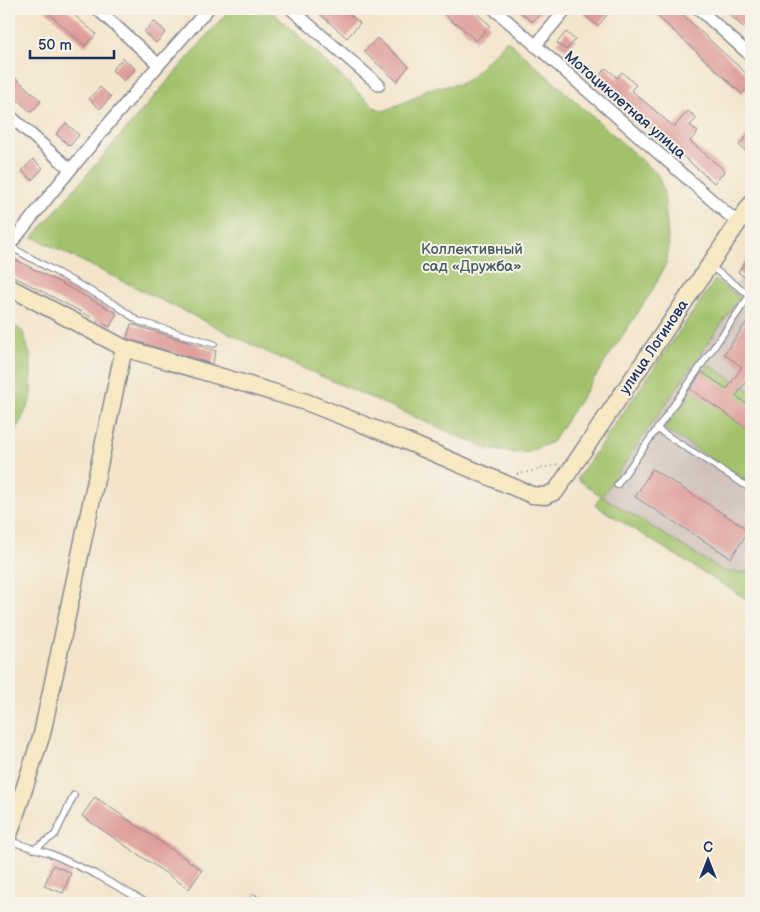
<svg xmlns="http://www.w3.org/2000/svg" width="760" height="912" viewBox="0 0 760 912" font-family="'Balsamiq Sans',sans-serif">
<rect width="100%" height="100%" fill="#f7f3e8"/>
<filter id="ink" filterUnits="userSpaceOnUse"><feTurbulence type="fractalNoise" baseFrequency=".02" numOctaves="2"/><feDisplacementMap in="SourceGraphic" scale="10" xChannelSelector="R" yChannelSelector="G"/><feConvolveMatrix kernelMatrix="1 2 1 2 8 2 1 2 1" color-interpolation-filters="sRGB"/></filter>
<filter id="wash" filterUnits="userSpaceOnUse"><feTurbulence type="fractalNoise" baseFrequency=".0096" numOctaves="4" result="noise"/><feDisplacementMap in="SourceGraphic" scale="20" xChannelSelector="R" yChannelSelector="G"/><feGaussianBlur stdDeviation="1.12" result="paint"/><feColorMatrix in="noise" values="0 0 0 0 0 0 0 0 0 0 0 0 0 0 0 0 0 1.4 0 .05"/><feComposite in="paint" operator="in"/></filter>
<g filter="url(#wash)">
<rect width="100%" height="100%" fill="#f3e4ca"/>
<path fill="#cfc0ba" d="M 751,263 L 751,602 L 595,505 L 602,496 L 594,490 Z"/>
<path fill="#a1c26b" stroke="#5e7864" d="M 230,9 L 269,9 L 374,107 L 384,111 L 416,97 L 427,89 L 460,84 L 470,78 L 507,40 L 658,175 L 664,193 L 669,248 L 666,264 L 652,291 L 552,442 L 529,452 L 512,453 L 488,449 L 273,355 L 33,237 Z
M 715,280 L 740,297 L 602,496 L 725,572 L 751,572 L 751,602 L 595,505 L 601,496 L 577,479 Z
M 9,321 L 23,332 L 31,358 L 31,399 L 9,446 Z
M 709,365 L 751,391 L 751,483 L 664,429 Z"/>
<g id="blocks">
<path fill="#dd9996" d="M 44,9 L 67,9 L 96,34 L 85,46 Z
M 314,9 L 343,9 L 360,23 L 347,38 Z
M 447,9 L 472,9 L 490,25 L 476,41 L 457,23 L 455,24 L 443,13 Z
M 517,9 L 544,9 L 532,22 Z
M 578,9 L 612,9 L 598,26 Z
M 650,9 L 676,9 L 751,78 L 751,84 L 742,94 Z
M 723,9 L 751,9 L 751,34 Z
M 154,21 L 166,32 L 156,43 L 144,32 Z
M 566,32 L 575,40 L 566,50 L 557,43 Z
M 377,38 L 409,66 L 397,81 L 364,52 Z
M 123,58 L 135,69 L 124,81 L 112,70 Z
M 606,68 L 617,78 L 622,72 L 636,85 L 631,90 L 674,127 L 688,111 L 697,118 L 690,125 L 698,132 L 690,141 L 725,171 L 714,183 L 595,80 Z
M 9,72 L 41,101 L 31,112 L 9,92 Z
M 100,87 L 111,97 L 100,109 L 89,99 Z
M 66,123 L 79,135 L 70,146 L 56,134 Z
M 751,131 L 751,147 L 747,152 L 739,145 Z
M 33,159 L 43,168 L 32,180 L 22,171 Z
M 751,253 L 751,282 L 738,272 Z
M 9,256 L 117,313 L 110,327 L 9,274 Z
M 751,316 L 751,374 L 736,396 L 751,407 L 751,431 L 690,389 L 702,372 L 727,389 L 742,367 L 724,354 Z
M 131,324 L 216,351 L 212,364 L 128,339 L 127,338 Z
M 652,469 L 749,530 L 731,558 L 635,497 Z
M 95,797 L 202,870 L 189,889 L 82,816 Z
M 53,865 L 71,873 L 63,893 L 44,886 Z"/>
</g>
</g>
<g filter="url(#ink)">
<use href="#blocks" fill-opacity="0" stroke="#878a94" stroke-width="1"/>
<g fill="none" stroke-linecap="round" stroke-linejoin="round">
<g stroke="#878a94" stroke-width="8">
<path id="lane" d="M 9,246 L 116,305 L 138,321 L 214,344
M 657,429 L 751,489
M 617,485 L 657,429 L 750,295 L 711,267
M 9,841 L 49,853 L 95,874 L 147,903
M 34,849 L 55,835 L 74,795
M 251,903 L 254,898"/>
</g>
<g stroke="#878a94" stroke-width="14">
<path id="street" d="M 97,9 L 158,64
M 291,9 L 379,85
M 494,9 L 738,223
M 699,9 L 751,56
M 535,46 L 566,9
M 9,115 L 70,169
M 9,246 C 73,165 139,86 208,9"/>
</g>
<g stroke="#878a94" stroke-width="19">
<path id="secondary" d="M 9,287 L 124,348 L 306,402 L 403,440 L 532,495 L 545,496 L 556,491 L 751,204
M 9,835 L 42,734 L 124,348"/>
</g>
<path stroke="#878a94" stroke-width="2" stroke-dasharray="1 4" stroke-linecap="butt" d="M 517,474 L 524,473 L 558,464"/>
<use href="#lane" stroke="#fff" stroke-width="5.5"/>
<use href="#street" stroke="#fff" stroke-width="11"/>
<use href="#secondary" stroke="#f7e9c3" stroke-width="16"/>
</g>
</g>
<g text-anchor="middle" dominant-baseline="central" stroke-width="4" stroke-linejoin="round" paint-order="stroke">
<g font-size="15" fill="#1b2f5e" stroke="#f7f3e8">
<text transform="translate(625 105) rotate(41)">Мотоциклетная улица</text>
<text transform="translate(654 347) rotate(-56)">улица Логинова</text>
</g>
<g font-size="15" fill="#435b62" stroke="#f7f3e8">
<text x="472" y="249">Коллективный<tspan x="472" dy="17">сад «Дружба»</tspan></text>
</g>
</g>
<rect width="760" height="912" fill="none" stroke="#f7f3e8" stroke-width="30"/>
<g transform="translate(708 860)" stroke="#f7f3e8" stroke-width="4" paint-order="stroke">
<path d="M0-4L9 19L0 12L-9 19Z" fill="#1b2f5e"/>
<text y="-8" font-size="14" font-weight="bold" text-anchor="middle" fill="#1b2f5e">С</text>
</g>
<path d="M30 50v8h84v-8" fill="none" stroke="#1b2f5e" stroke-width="2.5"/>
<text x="38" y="50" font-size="15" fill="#1b2f5e" stroke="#f7f3e8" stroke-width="4" paint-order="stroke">50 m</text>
</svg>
